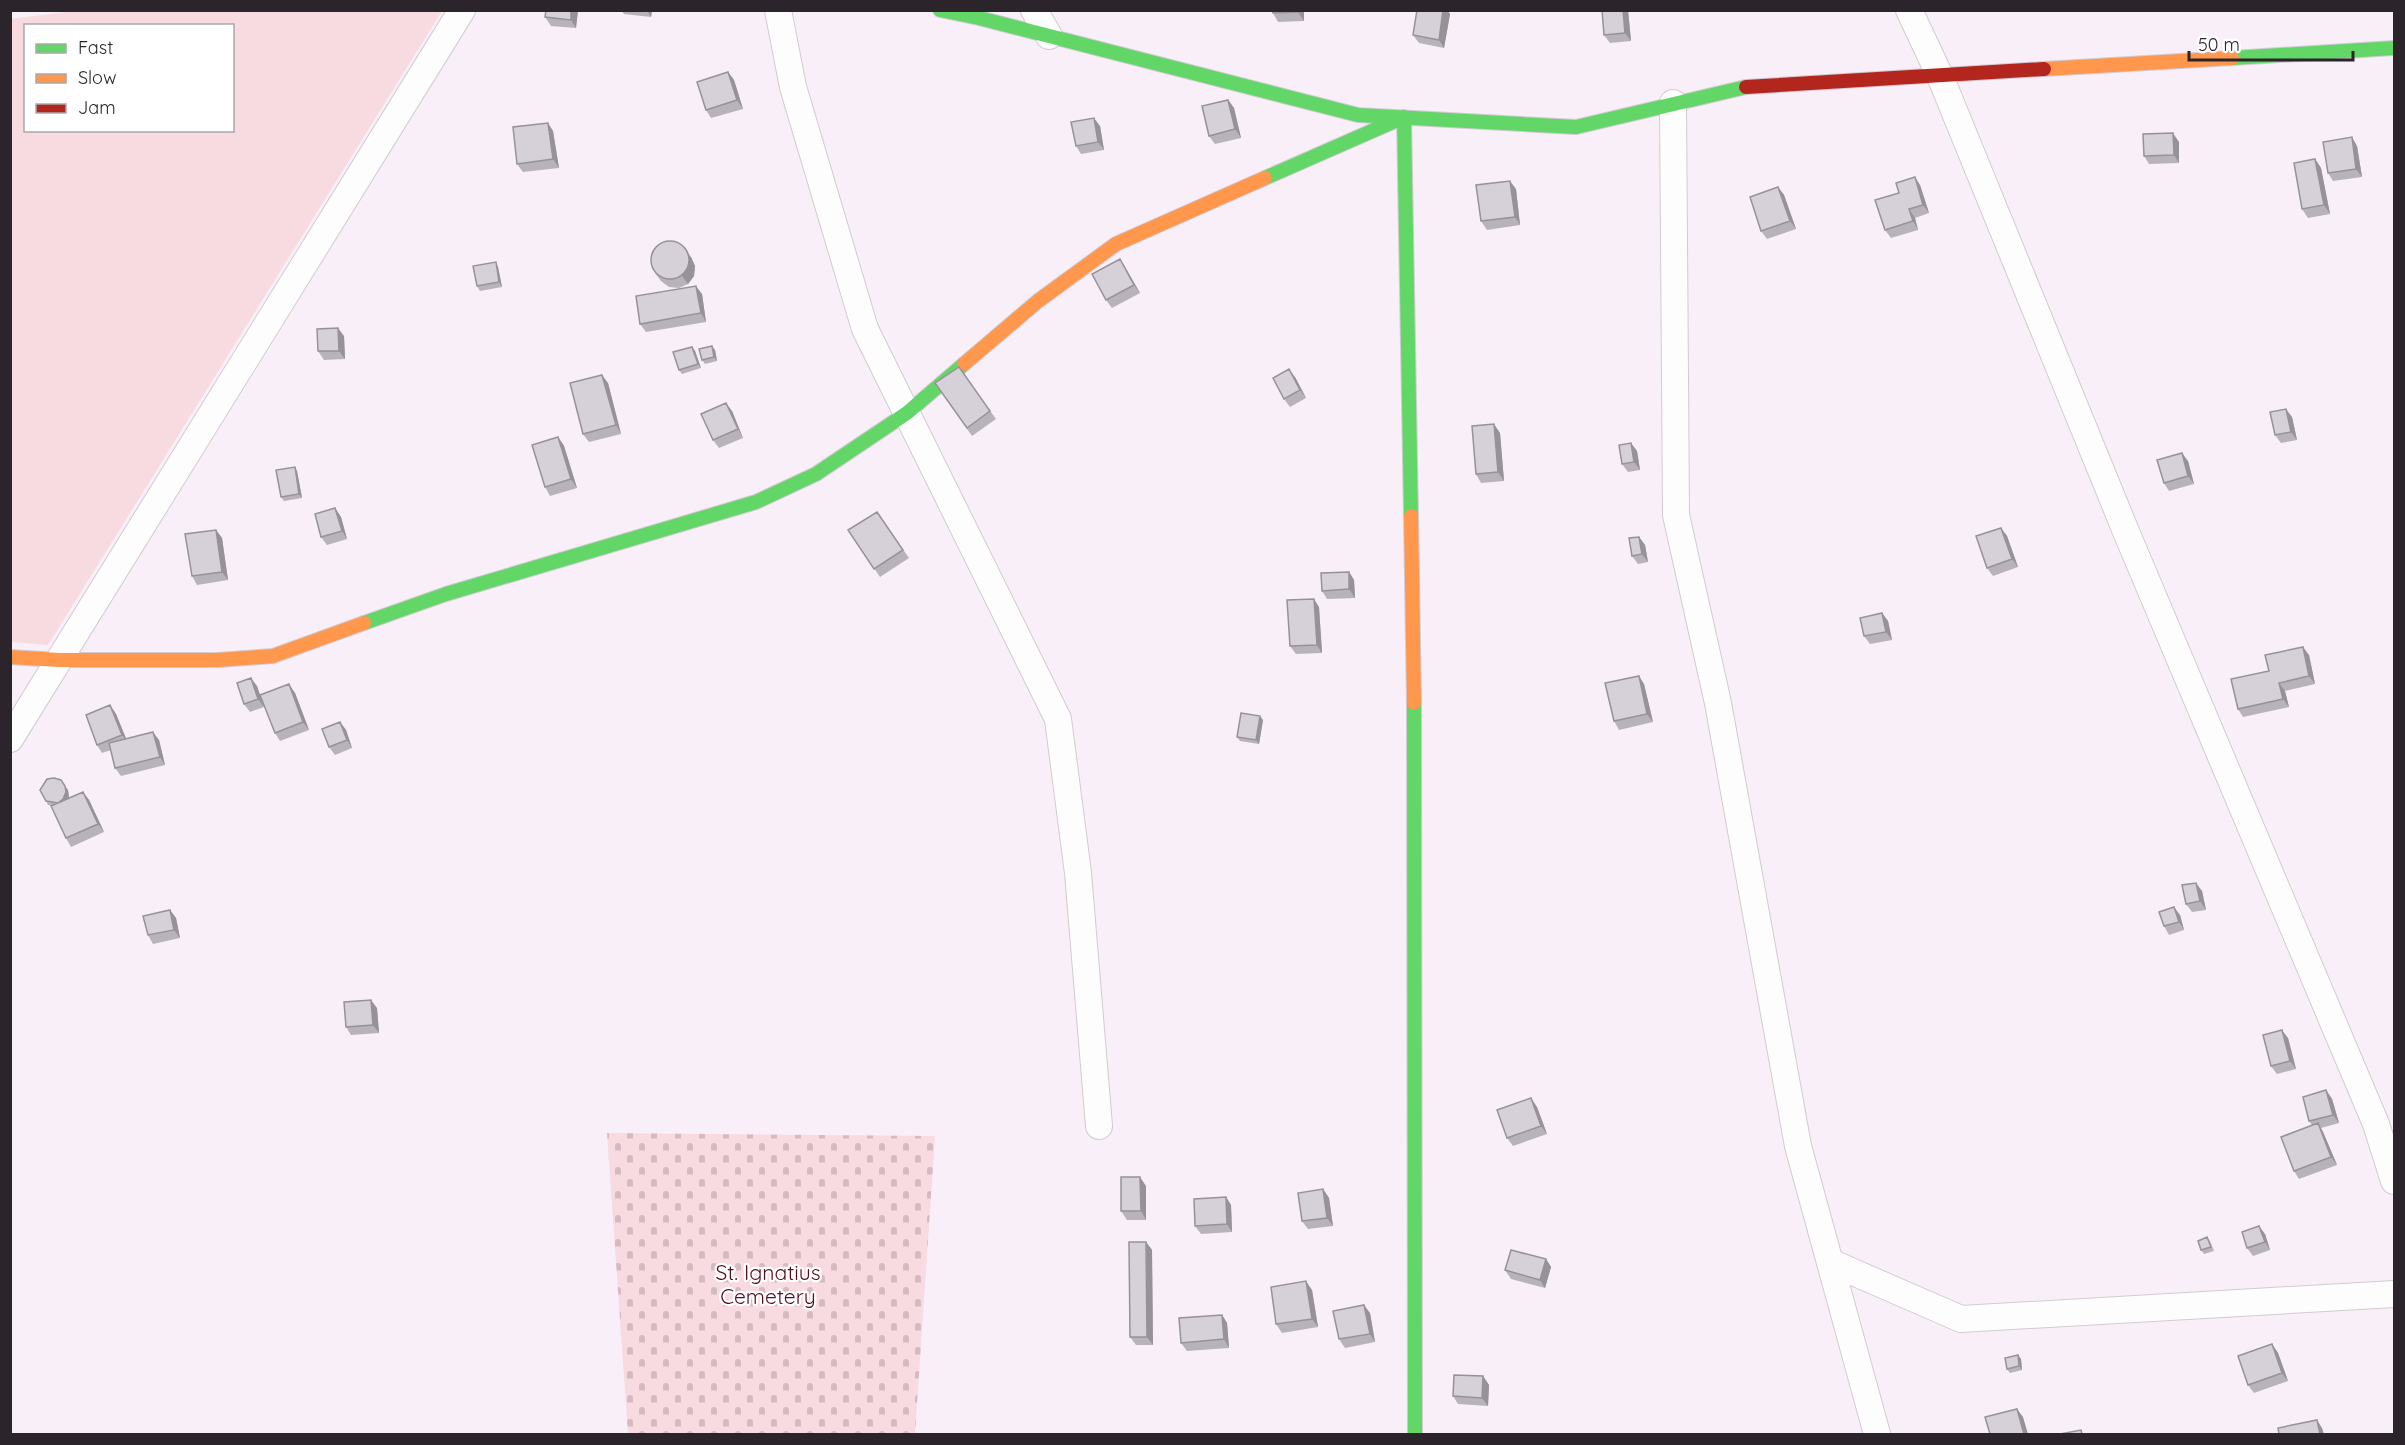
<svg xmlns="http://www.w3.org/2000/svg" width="2405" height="1445" viewBox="0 0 2405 1445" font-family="Quicksand,sans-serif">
<defs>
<pattern id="cemetery-stones" width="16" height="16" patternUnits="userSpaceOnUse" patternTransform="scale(1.5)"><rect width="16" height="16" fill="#f8dae1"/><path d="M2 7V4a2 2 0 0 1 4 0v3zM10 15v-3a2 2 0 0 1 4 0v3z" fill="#d5bbc1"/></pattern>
</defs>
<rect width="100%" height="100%" fill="#f9eff8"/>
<path fill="url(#cemetery-stones)" d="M 607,1133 L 935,1136 L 915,1434 L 628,1434 Z"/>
<path fill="#f8dae1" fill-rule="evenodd" d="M 82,10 L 442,11 L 48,645 L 11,642 L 10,19 ZM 26,26 L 232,26 L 232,130 L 26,130 Z"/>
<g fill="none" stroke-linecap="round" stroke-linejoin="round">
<g stroke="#d2cbd2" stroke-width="28">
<path id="street" d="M 778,10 L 793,87 L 865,329 L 1058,719 L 1078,873 L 1099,1126
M 1034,10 L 1049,36
M 1909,10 L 1940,76 L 2127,534 L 2376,1124 L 2394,1181
M 1673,103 L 1676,515 L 1718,703 L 1798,1146 L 1877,1434
M 10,739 L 462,10
M 1830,1262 L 1961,1319 L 2394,1294"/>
</g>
<g stroke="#d2cbd2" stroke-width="16">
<path id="fast" d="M 940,10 L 979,18 L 1358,115 L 1576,127 L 1746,87
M 2232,58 L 2394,48
M 1265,178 L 1404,117 L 1411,516
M 364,623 L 446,594 L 756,502 L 816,474 L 907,413 L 964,364
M 1414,703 L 1415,1434"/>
</g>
<g stroke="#d2cbd2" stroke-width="16">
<path id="slow" d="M 2044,69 L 2232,58
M 964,364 L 1038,301 L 1116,244 L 1265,178
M 1411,516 L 1414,703
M 10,657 L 59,660 L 218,660 L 273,656 L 364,623"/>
</g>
<g stroke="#d2cbd2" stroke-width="16">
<path id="jam" d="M 1746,87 L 2044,69"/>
</g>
<use href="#street" stroke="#fefdfe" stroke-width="26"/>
<use href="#fast" stroke="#63d668" stroke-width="14"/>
<use href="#slow" stroke="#ff974d" stroke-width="14"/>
<use href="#jam" stroke="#b3261e" stroke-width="14"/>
</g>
<path fill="#b8b3ba" d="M 546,10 L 578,10 L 576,28 L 551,26 L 545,17 Z
M 621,10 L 652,10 L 651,17 L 624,14 Z
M 1304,10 L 1304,21 L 1278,22 L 1273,13 Z
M 1417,10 L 1447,10 L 1450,14 L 1444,48 L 1419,43 L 1413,35 Z
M 1602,10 L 1628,10 L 1631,41 L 1610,43 L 1604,35 Z
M 728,72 L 734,80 L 743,109 L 711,118 L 706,110 Z
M 1228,100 L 1234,108 L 1241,138 L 1215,144 L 1209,136 Z
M 1100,126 L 1104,150 L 1081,154 L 1076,146 Z
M 553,131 L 559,168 L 523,172 L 517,164 Z
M 2179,142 L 2179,163 L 2149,164 L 2144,156 Z
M 2357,146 L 2362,177 L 2333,181 L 2328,173 Z
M 2315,159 L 2321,168 L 2330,214 L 2308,218 L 2302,209 Z
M 1920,185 L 1929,213 L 1915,218 L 1918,230 L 1891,238 L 1885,230 L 1899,193 Z
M 1778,187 L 1784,195 L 1796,229 L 1767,239 L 1761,231 Z
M 1516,189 L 1520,225 L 1487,230 L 1481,221 Z
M 691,257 L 695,266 L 694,276 L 688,284 L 679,288 L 669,287 L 661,281 L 655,273 Z
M 1120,259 L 1125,267 L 1140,293 L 1112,308 L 1106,300 Z
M 498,267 L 502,287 L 480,291 L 477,286 Z
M 702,294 L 706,322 L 646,332 L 640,324 Z
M 344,336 L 345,359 L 324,360 L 318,351 Z
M 692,347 L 695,351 L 701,368 L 682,374 L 679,370 Z
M 715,350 L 717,361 L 705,364 L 702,360 Z
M 959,367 L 996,419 L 972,436 L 935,383 Z
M 1295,377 L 1306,398 L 1290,407 L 1284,399 Z
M 608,383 L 621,434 L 589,442 L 583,434 Z
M 732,411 L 743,438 L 719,448 L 713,440 Z
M 2292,417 L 2297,440 L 2281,443 L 2275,435 Z
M 1500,433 L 1504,481 L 1481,483 L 1476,474 Z
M 558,437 L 564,446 L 577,488 L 550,496 L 545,487 Z
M 1637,451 L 1640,470 L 1628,472 L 1622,464 Z
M 2188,461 L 2194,484 L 2169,491 L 2164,483 Z
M 297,471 L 302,498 L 284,501 L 281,497 Z
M 335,508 L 341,517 L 347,539 L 327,545 L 321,537 Z
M 877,512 L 909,558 L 880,577 L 848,530 Z
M 2001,528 L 2007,536 L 2018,567 L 1993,576 L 1987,568 Z
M 216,530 L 222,538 L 228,580 L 197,585 L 192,576 Z
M 1639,537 L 1645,545 L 1648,562 L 1638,564 L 1632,556 Z
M 1349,572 L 1354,580 L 1355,598 L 1327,599 L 1322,591 Z
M 1319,607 L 1322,653 L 1296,654 L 1290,646 Z
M 1882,613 L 1888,621 L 1892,640 L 1870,644 L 1864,636 Z
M 2309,655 L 2315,684 L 2285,691 L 2289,707 L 2243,717 L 2238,709 L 2269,671 Z
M 1644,684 L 1653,722 L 1619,730 L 1614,721 Z
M 257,686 L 264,707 L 250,712 L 244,704 Z
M 295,693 L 309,730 L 280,741 L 275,733 Z
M 110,705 L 116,714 L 126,739 L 159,740 L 165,765 L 121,776 L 115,768 L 111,750 L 102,753 L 97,745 Z
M 1263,720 L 1259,744 L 1240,741 L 1237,737 Z
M 340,722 L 346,730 L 352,748 L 335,755 L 329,747 Z
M 68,790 L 69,797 L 68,799 L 83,792 L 89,800 L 104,832 L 71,847 L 66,838 L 53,806 L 48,805 L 46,801 Z
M 2202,891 L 2206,910 L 2192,912 L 2186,904 Z
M 170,910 L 176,918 L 180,938 L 153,944 L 148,935 Z
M 2180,915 L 2184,930 L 2169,935 L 2164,926 Z
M 377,1008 L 379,1033 L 351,1035 L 346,1027 Z
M 2288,1038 L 2296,1069 L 2277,1074 L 2271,1066 Z
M 2326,1090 L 2332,1099 L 2339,1123 L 2321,1128 L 2323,1132 L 2337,1165 L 2299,1179 L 2294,1171 L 2312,1125 L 2309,1121 Z
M 1537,1107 L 1547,1134 L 1513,1146 L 1507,1138 Z
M 1146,1186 L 1146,1220 L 1127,1220 L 1121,1211 Z
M 1323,1189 L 1329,1198 L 1333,1226 L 1308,1229 L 1302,1221 Z
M 1226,1197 L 1231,1205 L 1232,1232 L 1201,1234 L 1195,1226 Z
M 2265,1234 L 2270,1250 L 2253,1256 L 2247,1248 Z
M 2207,1237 L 2210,1241 L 2214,1251 L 2204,1254 L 2201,1250 Z
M 1146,1242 L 1152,1250 L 1153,1345 L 1136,1345 L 1130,1337 Z
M 1546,1259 L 1551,1267 L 1545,1288 L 1511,1279 L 1505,1270 Z
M 1312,1290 L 1318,1327 L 1282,1333 L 1276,1324 Z
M 1370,1313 L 1375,1342 L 1345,1348 L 1339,1339 Z
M 1222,1315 L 1227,1323 L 1229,1348 L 1187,1351 L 1181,1343 Z
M 2272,1344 L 2278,1353 L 2288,1381 L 2254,1393 L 2248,1385 Z
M 2018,1355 L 2021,1359 L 2022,1370 L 2010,1373 L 2007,1369 Z
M 1483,1376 L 1489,1385 L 1488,1406 L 1458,1404 L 1453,1396 Z"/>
<path fill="#969297" d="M 571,10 L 578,10 L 576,28 L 571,20 Z
M 647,10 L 652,10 L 651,17 Z
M 1298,10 L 1304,10 L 1304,21 L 1298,12 Z
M 1443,10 L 1447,10 L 1450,14 L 1444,48 L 1439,40 Z
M 1623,10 L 1628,10 L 1631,41 L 1625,33 Z
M 728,72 L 734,80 L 743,109 L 737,100 Z
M 1228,100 L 1234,108 L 1241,138 L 1235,129 Z
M 1094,118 L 1100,126 L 1104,150 L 1098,142 Z
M 548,123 L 553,131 L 559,168 L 553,159 Z
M 2173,133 L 2179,142 L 2179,163 L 2174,155 Z
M 2352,137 L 2357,146 L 2362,177 L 2356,169 Z
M 2315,159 L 2321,168 L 2330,214 L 2324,205 Z
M 1915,177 L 1920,185 L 1929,213 L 1923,205 Z
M 1510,181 L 1516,189 L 1520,225 L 1515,217 Z
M 1778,187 L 1784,195 L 1796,229 L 1790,221 Z
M 1909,209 L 1915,218 L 1918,230 L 1913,221 Z
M 685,249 L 691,257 L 695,266 L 694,276 L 688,284 L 682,276 Z
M 1120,259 L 1125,267 L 1140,293 L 1134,285 Z
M 496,262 L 498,267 L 502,287 L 499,282 Z
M 696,286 L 702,294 L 706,322 L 701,313 Z
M 338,328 L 344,336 L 345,359 L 339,351 Z
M 712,346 L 715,350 L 717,361 L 714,357 Z
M 692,347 L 695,351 L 701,368 L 698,364 Z
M 1289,369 L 1295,377 L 1306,398 L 1300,390 Z
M 602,375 L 608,383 L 621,434 L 616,425 Z
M 726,403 L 732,411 L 743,438 L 738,429 Z
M 2286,409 L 2292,417 L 2297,440 L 2291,432 Z
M 1494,424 L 1500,433 L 1504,481 L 1498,472 Z
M 558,437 L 564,446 L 577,488 L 571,479 Z
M 1631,443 L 1637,451 L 1640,470 L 1634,462 Z
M 2182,453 L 2188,461 L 2194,484 L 2188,476 Z
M 295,467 L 297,471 L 302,498 L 299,494 Z
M 335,508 L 341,517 L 347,539 L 342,531 Z
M 2001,528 L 2007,536 L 2018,567 L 2012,559 Z
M 216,530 L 222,538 L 228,580 L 222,572 Z
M 1639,537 L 1645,545 L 1648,562 L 1642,554 Z
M 1349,572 L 1354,580 L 1355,598 L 1349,589 Z
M 1314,599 L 1319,607 L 1322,653 L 1317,645 Z
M 1882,613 L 1888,621 L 1892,640 L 1886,632 Z
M 2303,647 L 2309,655 L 2315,684 L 2309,676 Z
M 1639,676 L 1644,684 L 1653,722 L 1647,714 Z
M 251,678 L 257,686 L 264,707 L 258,699 Z
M 2279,683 L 2285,691 L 2289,707 L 2283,699 Z
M 289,684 L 295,693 L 309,730 L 303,722 Z
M 110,705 L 116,714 L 128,743 L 122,735 Z
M 1260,716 L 1263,720 L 1259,744 L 1256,740 Z
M 340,722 L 346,730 L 352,748 L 347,740 Z
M 153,732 L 159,740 L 165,765 L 160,757 Z
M 65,786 L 68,790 L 69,797 L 66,803 L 63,799 Z
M 83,792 L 89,800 L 104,832 L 98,824 Z
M 2196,883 L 2202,891 L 2206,910 L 2200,901 Z
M 2174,907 L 2180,915 L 2184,930 L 2179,922 Z
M 170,910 L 176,918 L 180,938 L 174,930 Z
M 371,1000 L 377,1008 L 379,1033 L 373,1025 Z
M 2282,1030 L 2288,1038 L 2296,1069 L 2290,1061 Z
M 2326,1090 L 2332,1099 L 2339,1123 L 2333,1115 Z
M 1531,1098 L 1537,1107 L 1547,1134 L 1541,1126 Z
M 2318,1123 L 2323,1132 L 2337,1165 L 2331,1157 Z
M 1140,1177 L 1146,1186 L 1146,1220 L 1141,1211 Z
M 1323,1189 L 1329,1198 L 1333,1226 L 1327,1218 Z
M 1226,1197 L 1231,1205 L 1232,1232 L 1227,1224 Z
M 2259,1226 L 2265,1234 L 2270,1250 L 2265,1242 Z
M 1146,1242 L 1152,1250 L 1153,1345 L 1147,1337 Z
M 1546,1259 L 1551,1267 L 1545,1288 L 1540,1280 Z
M 1306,1281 L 1312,1290 L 1318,1327 L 1312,1319 Z
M 1364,1305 L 1370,1313 L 1375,1342 L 1370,1334 Z
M 1222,1315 L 1227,1323 L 1229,1348 L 1224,1339 Z
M 2272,1344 L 2278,1353 L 2288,1381 L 2282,1373 Z
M 2018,1355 L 2021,1359 L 2022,1370 L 2019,1366 Z
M 1483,1376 L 1489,1385 L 1488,1406 L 1482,1398 Z
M 2017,1409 L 2023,1417 L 2028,1434 L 2024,1434 Z
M 2317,1420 L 2322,1428 L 2324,1434 L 2320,1434 Z"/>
<path fill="#d6d0d8" stroke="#969297" stroke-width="1.5" d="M 546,10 L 571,10 L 571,20 L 545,17 Z
M 1272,10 L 1298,10 L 1298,12 L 1273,13 Z
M 1417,10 L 1443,10 L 1439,40 L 1413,35 Z
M 1602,10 L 1623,10 L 1625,33 L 1604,35 Z
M 728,72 L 737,100 L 706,110 L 697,82 Z
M 1228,100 L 1235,129 L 1209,136 L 1202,106 Z
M 1094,118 L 1098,142 L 1076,146 L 1071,122 Z
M 548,123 L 553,159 L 517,164 L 513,127 Z
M 2173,133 L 2174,155 L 2144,156 L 2143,134 Z
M 2352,137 L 2356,169 L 2328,173 L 2323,142 Z
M 2315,159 L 2324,205 L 2302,209 L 2294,163 Z
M 1915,177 L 1923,205 L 1909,209 L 1913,221 L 1885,230 L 1875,200 L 1899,193 L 1896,183 Z
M 1510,181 L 1515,217 L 1481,221 L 1476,185 Z
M 1778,187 L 1790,221 L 1761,231 L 1750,197 Z
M651 260a19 19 0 1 1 38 0a19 19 0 1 1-38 0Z
M 1120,259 L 1134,285 L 1106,300 L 1092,274 Z
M 496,262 L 499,282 L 477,286 L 473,266 Z
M 696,286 L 701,313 L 640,324 L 636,296 Z
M 338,328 L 339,351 L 318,351 L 317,329 Z
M 712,346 L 714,357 L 702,360 L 699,349 Z
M 692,347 L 698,364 L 679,370 L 673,352 Z
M 959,367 L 990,411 L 967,428 L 935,383 Z
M 1289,369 L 1300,390 L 1284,399 L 1273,378 Z
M 602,375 L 616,425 L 583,434 L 570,383 Z
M 726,403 L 738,429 L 713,440 L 701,414 Z
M 2286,409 L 2291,432 L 2275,435 L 2270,412 Z
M 1494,424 L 1498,472 L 1476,474 L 1472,426 Z
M 558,437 L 571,479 L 545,487 L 532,445 Z
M 1631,443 L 1634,462 L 1622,464 L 1619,445 Z
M 2182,453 L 2188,476 L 2164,483 L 2157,460 Z
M 295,467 L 299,494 L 281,497 L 276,470 Z
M 335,508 L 342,531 L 321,537 L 315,514 Z
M 877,512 L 903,550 L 874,569 L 848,530 Z
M 2001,528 L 2012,559 L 1987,568 L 1976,536 Z
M 216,530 L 222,572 L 192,576 L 185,534 Z
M 1639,537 L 1642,554 L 1632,556 L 1629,538 Z
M 1349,572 L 1349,589 L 1322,591 L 1321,573 Z
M 1314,599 L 1317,645 L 1290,646 L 1287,600 Z
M 1882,613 L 1886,632 L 1864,636 L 1860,618 Z
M 2303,647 L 2309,676 L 2279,683 L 2283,699 L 2238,709 L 2231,679 L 2269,671 L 2265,655 Z
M 1639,676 L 1647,714 L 1614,721 L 1605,683 Z
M 251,678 L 258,699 L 244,704 L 237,683 Z
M 289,684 L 303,722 L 275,733 L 260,695 Z
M 110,705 L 122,735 L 97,745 L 86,715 Z
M 1241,713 L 1260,716 L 1256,740 L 1237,737 Z
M 340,722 L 347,740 L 329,747 L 322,729 Z
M 153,732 L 160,757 L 115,768 L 109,743 Z
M 54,778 L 61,780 L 65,786 L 66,792 L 63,799 L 58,803 L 46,801 L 40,790 L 47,779 Z
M 83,792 L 98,824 L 66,838 L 51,806 Z
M 2196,883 L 2200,901 L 2186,904 L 2182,885 Z
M 2174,907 L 2179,922 L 2164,926 L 2159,912 Z
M 170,910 L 174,930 L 148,935 L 143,916 Z
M 371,1000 L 373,1025 L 346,1027 L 344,1002 Z
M 2282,1030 L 2290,1061 L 2271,1066 L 2263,1035 Z
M 2326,1090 L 2333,1115 L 2309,1121 L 2303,1097 Z
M 1531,1098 L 1541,1126 L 1507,1138 L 1497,1110 Z
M 2318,1123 L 2331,1157 L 2294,1171 L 2281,1137 Z
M 1121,1177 L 1140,1177 L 1141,1211 L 1121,1211 Z
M 1323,1189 L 1327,1218 L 1302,1221 L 1298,1193 Z
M 1226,1197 L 1227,1224 L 1195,1226 L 1194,1199 Z
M 2259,1226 L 2265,1242 L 2247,1248 L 2242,1232 Z
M 2207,1237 L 2211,1247 L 2201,1250 L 2198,1241 Z
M 1129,1242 L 1146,1242 L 1147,1337 L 1130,1337 Z
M 1511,1250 L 1546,1259 L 1540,1280 L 1505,1270 Z
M 1306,1281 L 1312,1319 L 1276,1324 L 1271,1287 Z
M 1364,1305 L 1370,1334 L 1339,1339 L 1333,1311 Z
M 1222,1315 L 1224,1339 L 1181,1343 L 1179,1318 Z
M 2272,1344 L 2282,1373 L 2248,1385 L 2238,1356 Z
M 2018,1355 L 2019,1366 L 2007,1369 L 2005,1358 Z
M 1454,1375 L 1483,1376 L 1482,1398 L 1453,1396 Z
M 2017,1409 L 2024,1434 L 1990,1434 L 1985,1417 Z
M 2317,1420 L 2320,1434 L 2279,1434 L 2278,1428 Z
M 2081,1430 L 2082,1434 L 2060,1434 Z"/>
<g text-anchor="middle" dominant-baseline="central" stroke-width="4.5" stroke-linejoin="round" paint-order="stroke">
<g font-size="21" fill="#560d22" stroke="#fff">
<text x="768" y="1272">St. Ignatius<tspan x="768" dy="24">Cemetery</tspan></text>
</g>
</g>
<rect width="2405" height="1445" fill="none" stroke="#2b252b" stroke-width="24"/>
<rect x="24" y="24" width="210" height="108" fill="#ffffff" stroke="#aaa8aa" stroke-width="1.5"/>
<rect x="36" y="44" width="30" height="9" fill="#63d668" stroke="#aaa8aa" stroke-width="1.5"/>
<text x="78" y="54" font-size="18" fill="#2b252b">Fast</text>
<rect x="36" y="74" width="30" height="9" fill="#ff974d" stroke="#aaa8aa" stroke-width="1.5"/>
<text x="78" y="84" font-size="18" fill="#2b252b">Slow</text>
<rect x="36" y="104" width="30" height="9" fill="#b3261e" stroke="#aaa8aa" stroke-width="1.5"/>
<text x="78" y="114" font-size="18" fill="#2b252b">Jam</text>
<path d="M2189 51v9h164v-9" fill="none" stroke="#2b252b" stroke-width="3"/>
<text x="2198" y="51" font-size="18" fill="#2b252b" stroke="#ffffff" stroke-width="4.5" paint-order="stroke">50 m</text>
</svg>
